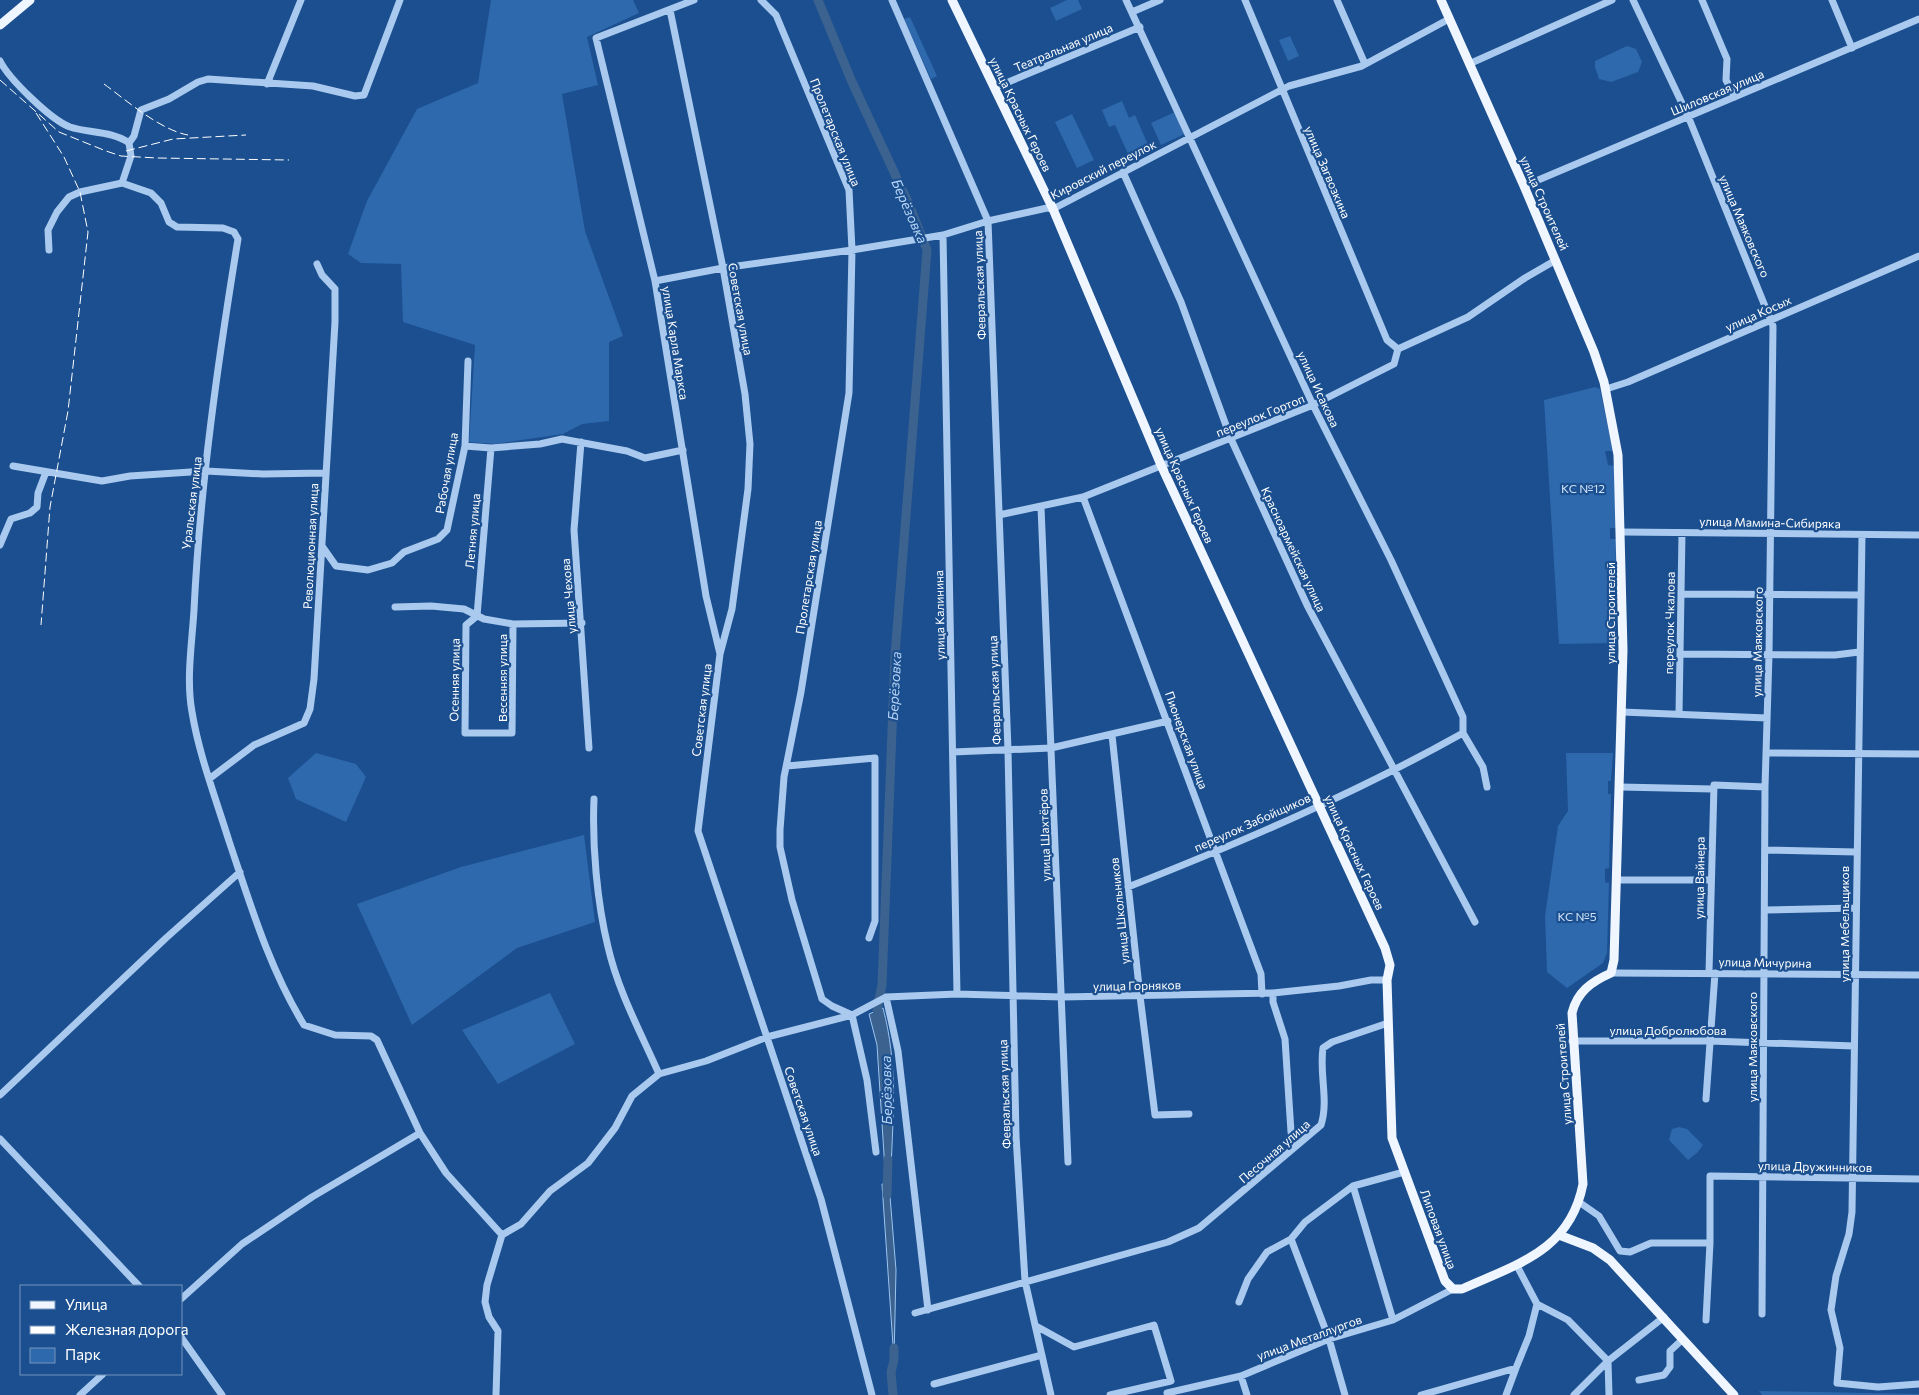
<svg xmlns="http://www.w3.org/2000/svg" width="1919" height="1395" viewBox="0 0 1919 1395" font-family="Commissioner,sans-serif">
<rect width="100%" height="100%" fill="#1b4f8f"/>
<path fill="#2e69ad" d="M 491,0 L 633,0 L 639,13 L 587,37 L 598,85 L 562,94 L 585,231 L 623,336 L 609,342 L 609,421 L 582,424 L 563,434 L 495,444 L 469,442 L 475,345 L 403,322 L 401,264 L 361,263 L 348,254 L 367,201 L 417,109 L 478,83 Z
M 1067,0 L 1078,0 L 1082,9 L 1056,21 L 1050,8 Z
M 910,17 L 937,76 L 931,79 L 904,19 Z
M 1290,36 L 1299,56 L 1288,61 L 1279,40 Z
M 1627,46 L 1636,49 L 1642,62 L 1638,72 L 1611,82 L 1599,79 L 1595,67 L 1595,61 Z
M 1122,101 L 1129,118 L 1135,115 L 1149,147 L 1129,156 L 1115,125 L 1109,127 L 1102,110 Z
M 1177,111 L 1187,133 L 1161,145 L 1151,123 Z
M 1072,114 L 1094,160 L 1077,168 L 1055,122 Z
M 1595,387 L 1600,389 L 1613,451 L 1605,451 L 1608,465 L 1616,466 L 1616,528 L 1610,528 L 1610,539 L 1616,539 L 1615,598 L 1609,598 L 1610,610 L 1616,611 L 1616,643 L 1559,644 L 1544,400 Z
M 316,753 L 356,764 L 366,777 L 346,822 L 296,799 L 288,778 Z
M 1566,753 L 1613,753 L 1611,781 L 1608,781 L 1608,794 L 1611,794 L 1609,868 L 1605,869 L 1605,882 L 1609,883 L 1607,953 L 1603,963 L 1567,988 L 1547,972 L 1545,916 L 1558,826 L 1568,811 Z
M 584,835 L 595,922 L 517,948 L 412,1025 L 357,904 L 461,867 Z
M 550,993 L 575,1044 L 498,1084 L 462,1030 Z
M 1679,1127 L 1687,1129 L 1703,1145 L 1697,1153 L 1688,1160 L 1669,1140 L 1672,1129 Z
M 1759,1391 L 1919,1394 L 1919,1395 L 1762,1395 Z"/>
<path fill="#3c6290" stroke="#9cc4f0" d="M 883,1008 C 898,1065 893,1113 891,1171 L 885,1170 L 877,1045 L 869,1014 Z
M 882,1184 L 889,1184 L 896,1270 L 894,1360 Z"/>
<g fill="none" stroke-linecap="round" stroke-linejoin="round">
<path stroke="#3c6290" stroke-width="9" d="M 818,0 L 852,82 L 908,202 L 927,250 L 895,655 L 882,985 L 877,1010 L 880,1021
M 887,1195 L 888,1159
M 893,1395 L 891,1372 L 894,1360 L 894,1348"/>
<path stroke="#a9c9ee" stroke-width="7" d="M 694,0 L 596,38 L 655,281 L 706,596 L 720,654
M 761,0 L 776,15 L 849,190 L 852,250 L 849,393 L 801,692 L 784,777 L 780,830 L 780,847 L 792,900 L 822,999 L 832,1006 L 852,1015 L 867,1080 L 876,1152
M 892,0 L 988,221 L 1008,750 L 1016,1136 L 1025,1281 L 1051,1395
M 1126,0 L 1313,405 L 1391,560 L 1463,717 L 1463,733 L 1483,767 L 1487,787
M 1245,0 L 1387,340 L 1398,349
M 1337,0 L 1365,64
M 1633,0 L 1688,116 L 1773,326 L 1769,655 L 1765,787 L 1762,1314
M 1702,0 L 1727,59 L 1726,80 L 1735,97
M 1832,0 L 1852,48
M 670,10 L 723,268 L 745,394 L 750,444 L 748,489 L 732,609 L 720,654 L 698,831 L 821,1199 L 872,1395
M 1132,12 L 1160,0
M 0,61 C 9,79 51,120 70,127 C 88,133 113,131 129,143 L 131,156 L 122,183
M 1469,64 L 1612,0
M 267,84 L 301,0
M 994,88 L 1140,27
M 129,143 L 134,136 L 141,110 L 169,99 L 198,82 L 208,79 L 313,86 L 355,96 L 364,95 L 400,0
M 1123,172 L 1181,302 L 1231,439 L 1307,605 L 1475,922
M 1524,186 L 1919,19
M 943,235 L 957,994
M 49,250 L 48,230 L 57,212 L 69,197 L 80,192 L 122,183 L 151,193 L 161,203 L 169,222 L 177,227 L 223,228 L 234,232 L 238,239 C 218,361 200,486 194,610 C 192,643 186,679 192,712 C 199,755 216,799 229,841 C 250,903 269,968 304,1025 L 335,1035 L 371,1036 L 377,1040 L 420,1133 L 446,1173 L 502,1235
M 655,281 L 723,268 L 852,250 L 943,235 L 988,221 L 1047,208 L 1053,209 L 1289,86 L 1362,66 L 1449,19
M 1606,389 L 1628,382 L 1919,256
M 581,442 L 574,530 L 589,748
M 465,446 L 491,448 L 540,444 L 562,439 L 627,451 L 645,458 L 683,450
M 13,466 L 102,481 L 130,476 L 206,471 L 263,474 L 325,473
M 1083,497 L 1261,974 L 1262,994
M 1041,507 L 1068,1162
M 999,515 L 1083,497 L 1313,405 L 1394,364 L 1398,349 L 1468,317 L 1525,278 L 1556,260
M 1622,532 L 1919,535
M 1862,535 L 1852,1212 L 1849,1234 L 1836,1276 L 1831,1310 L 1840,1348 L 1837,1383 L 1878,1387 L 1919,1384
M 0,545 L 11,519 L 30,513 L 37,507 L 38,493 L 46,472
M 322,546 L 336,566 L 368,570 L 392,563 L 404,552 L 438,539 L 447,530 L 465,446 L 468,361
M 1681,594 L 1860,595
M 395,607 L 431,606 L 464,609 L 484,619 L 513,624 L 582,623
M 477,616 L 466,625 L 465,733 L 512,733 L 513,624
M 477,616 L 491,448
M 1681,654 L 1835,655 L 1859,652
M 1622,712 L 1767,718
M 1679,714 L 1682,533
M 1112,735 L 1140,996 L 1155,1115 L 1189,1114
M 953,752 L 1051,748 L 1168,721
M 1766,753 L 1919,754
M 787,766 L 875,758 L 875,921 L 869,938
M 209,779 L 254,745 L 304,723 L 310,709 L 314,679 L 335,322 L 335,289 L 322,275 L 317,264
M 1620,787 L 1713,789
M 594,799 C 592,845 597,902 608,947 C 618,991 641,1033 659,1074
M 1767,850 L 1856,852
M 1618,880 L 1710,880
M 1128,887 C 1242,842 1356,793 1463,733
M 1765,910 L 1855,908
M 1709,972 L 1714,785 L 1765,787
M 1611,973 L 1919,975
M 1273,993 L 1273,1002 L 1285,1039 L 1291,1132 L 1294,1146
M 886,997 L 898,1051 L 928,1310
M 1572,1041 L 1710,1041 L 1854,1046
M 0,1095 L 166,938 L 240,872
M 1706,1099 L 1715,973
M 0,1139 L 139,1286
M 1353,1186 L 1393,1320
M 1579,1202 L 1599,1216 L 1620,1251 L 1630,1252 L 1651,1243 L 1710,1243
M 1291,1239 L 1329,1339 L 1345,1395
M 1516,1264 L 1537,1304 L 1568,1320 L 1608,1361 L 1609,1395
M 181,1299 L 242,1244 L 312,1197 L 420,1133
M 1239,1302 L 1248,1279 L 1267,1252 L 1291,1239 L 1305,1222 L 1353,1186 L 1404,1172
M 915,1313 L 1168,1242 L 1199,1228 L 1321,1125 C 1329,1100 1319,1074 1323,1048 L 1332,1042 L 1388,1023
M 1706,1320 L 1710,1243 L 1710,1176 L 1919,1179
M 1036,1326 L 1074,1347 L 1154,1325 L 1171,1381 L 1110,1395
M 181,1337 L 222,1395
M 1241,1376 L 1247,1395
M 1639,1380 L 1664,1375 L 1670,1367 L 1670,1351 L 1683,1339
M 934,1384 L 1042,1355
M 1167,1393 L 1241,1376 L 1329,1339 L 1393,1320 L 1453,1289
M 80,1395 L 103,1374
M 496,1395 L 498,1331 L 489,1317 L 485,1302 L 487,1285 L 502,1235 L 521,1224 L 550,1191 L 588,1163 L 615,1128 L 632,1096 L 659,1074 L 706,1061 L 767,1037 L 852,1015 L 886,997 L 957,994 L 1062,997 L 1273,993 L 1339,986 L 1371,980 L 1387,980
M 1421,1395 L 1516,1368 L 1529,1336 L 1537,1304
M 1506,1395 L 1516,1368
M 1574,1395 L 1608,1361 L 1664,1317"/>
<path stroke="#f0f6ff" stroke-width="9" d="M 952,0 L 1053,209 L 1161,465 L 1385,948 L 1390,965 L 1387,980 L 1392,1138 L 1445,1281 L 1453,1289 L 1462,1289 C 1517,1264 1570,1251 1583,1184 L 1572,1013 C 1577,992 1591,982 1611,973 L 1614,960 L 1623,650 L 1618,455 L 1604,382 L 1594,352 L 1524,186 L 1441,0
M 0,25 L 30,0
M 1559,1235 L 1593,1248 L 1610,1260 L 1734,1395"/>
<path stroke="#fff" stroke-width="1" stroke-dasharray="9 4" stroke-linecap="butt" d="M 0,80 L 59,132 L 106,151 L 121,156 L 157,158 L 289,160
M 104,84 C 126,100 160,130 188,135
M 36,113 L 64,157 L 80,192 L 88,232 L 68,411 L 50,507 L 41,625
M 126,151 L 173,139 L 246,135"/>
</g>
<g text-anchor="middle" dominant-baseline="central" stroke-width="4.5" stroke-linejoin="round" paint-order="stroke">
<g font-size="12" fill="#fff" stroke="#1b4f8f">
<text transform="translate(1063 47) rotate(-23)">Театральная улица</text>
<text transform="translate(1717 92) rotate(-23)">Шиловская улица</text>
<text transform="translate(1021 114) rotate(64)">улица Красных Героев</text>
<text transform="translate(836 132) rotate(68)">Пролетарская улица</text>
<text transform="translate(1103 169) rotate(-27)">Кировский переулок</text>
<text transform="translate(1328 172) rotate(67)">улица Загвозкина</text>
<text transform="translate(1545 203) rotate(66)">улица Строителей</text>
<text transform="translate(1745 226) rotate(67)">улица Маяковского</text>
<text transform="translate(979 285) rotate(-92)">Февральская улица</text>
<text transform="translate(741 309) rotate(80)">Советская улица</text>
<text transform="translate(1758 313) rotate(-24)">улица Косых</text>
<text transform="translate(676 343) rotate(81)">улица Карла Маркса</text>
<text transform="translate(1319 389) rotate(65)">улица Исакова</text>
<text transform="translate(1260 415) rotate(-22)">переулок Гортоп</text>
<text transform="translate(446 473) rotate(-80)">Рабочая улица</text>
<text transform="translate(1185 485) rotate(66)">улица Красных Героев</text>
<text transform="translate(191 503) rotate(-83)">Уральская улица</text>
<text transform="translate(1770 522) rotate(1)">улица Мамина-Сибиряка</text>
<text transform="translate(472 531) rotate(-85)">Летняя улица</text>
<text transform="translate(310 546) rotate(-87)">Революционная улица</text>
<text transform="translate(1294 549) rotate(65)">Красноармейская улица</text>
<text transform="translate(808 577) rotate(-81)">Пролетарская улица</text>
<text transform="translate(568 596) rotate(-95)">улица Чехова</text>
<text transform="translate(1610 613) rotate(-90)">улица Строителей</text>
<text transform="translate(939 615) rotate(-91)">улица Калинина</text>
<text transform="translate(1669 623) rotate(-89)">переулок Чкалова</text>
<text transform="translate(1757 642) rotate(-89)">улица Маяковского</text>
<text transform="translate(502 678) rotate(-90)">Весенняя улица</text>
<text transform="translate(454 680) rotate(-89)">Осенняя улица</text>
<text transform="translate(994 690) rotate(-92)">Февральская улица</text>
<text transform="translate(701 710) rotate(-83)">Советская улица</text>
<text transform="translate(1187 740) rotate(70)">Пионерская улица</text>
<text transform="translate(1252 822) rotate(-24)">переулок Забойщиков</text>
<text transform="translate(1044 835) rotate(-92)">улица Шахтёров</text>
<text transform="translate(1355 852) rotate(65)">улица Красных Героев</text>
<text transform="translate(1699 878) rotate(-89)">улица Вайнера</text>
<text transform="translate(1119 911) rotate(-96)">улица Школьников</text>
<text transform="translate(1844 924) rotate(-90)">улица Мебельщиков</text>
<text transform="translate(1765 962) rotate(1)">улица Мичурина</text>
<text transform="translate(1137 985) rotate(-1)">улица Горняков</text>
<text x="1668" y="1030">улица Добролюбова</text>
<text transform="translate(1752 1047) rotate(-90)">улица Маяковского</text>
<text transform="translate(1563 1074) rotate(-94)">улица Строителей</text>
<text transform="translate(1004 1094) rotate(-92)">Февральская улица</text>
<text transform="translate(804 1111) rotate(71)">Советская улица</text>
<text transform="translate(1274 1151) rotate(-41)">Песочная улица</text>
<text transform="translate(1815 1166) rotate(1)">улица Дружинников</text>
<text transform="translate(1439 1229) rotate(70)">Липовая улица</text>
<text transform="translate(1309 1337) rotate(-20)">улица Металлургов</text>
</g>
<g font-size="12" fill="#cfe3fa" stroke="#1b4f8f">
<text x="1583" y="488">КС №12</text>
<text x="1577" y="916">КС №5</text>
</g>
<g font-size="14" font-style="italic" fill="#b5d3f5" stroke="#1b4f8f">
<text transform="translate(910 211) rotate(66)">Берёзовка</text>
<text transform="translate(894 686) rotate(-87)">Берёзовка</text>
<text transform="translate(886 1090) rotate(-91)">Берёзовка</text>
</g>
</g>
<rect x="20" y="1285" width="162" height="90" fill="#1b4f8f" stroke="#7695bc"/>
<rect x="30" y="1301" width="25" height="8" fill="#f0f6ff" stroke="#7695bc"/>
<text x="65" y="1310" font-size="15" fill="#ffffff">Улица</text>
<rect x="30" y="1326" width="25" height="8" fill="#ffffff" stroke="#7695bc"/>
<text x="65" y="1335" font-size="15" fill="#ffffff">Железная дорога</text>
<rect x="30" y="1348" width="25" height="15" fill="#2e69ad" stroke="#7695bc"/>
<text x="65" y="1360" font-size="15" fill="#ffffff">Парк</text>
</svg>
